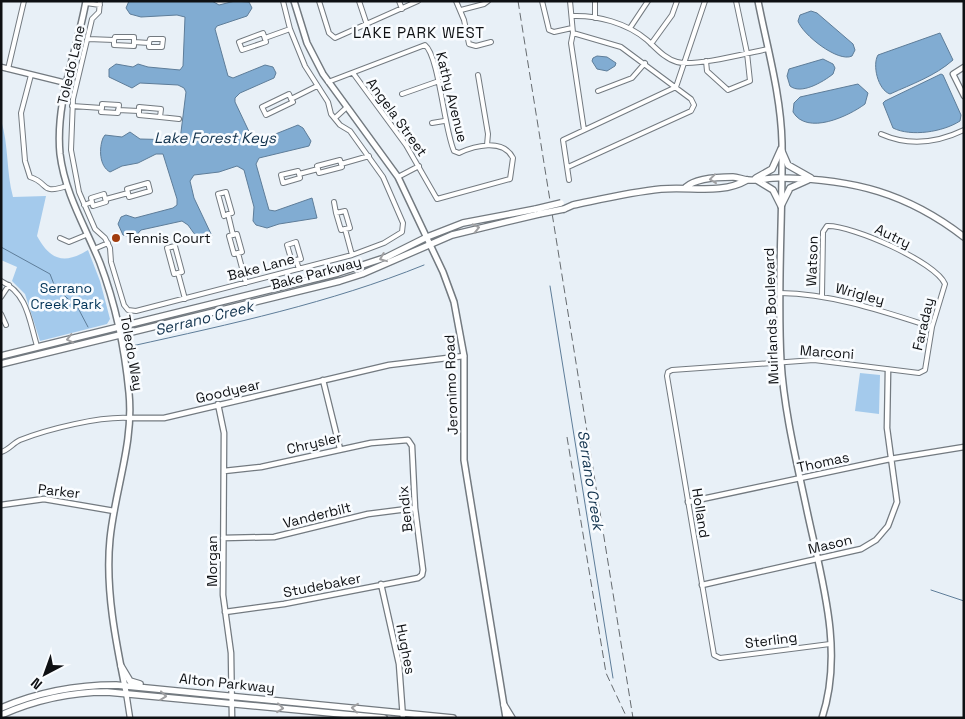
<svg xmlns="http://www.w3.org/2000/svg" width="965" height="719" viewBox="0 0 965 719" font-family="'Space Grotesk',sans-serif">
<rect width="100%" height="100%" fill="#e8f0f7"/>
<path fill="#a4caec" d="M 1,120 C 9,146 6,171 13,197 L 46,196 L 37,236 C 50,260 64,265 88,250 L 100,281 L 110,319 L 107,324 L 40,341 L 25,294 L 12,281 L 17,267 L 1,260 Z
M 860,373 L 880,375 L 879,414 L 855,411 Z"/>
<path fill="#81acd2" stroke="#5e7d99" d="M 129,1 L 212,1 L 219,5 L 235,1 L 249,2 L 252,8 L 247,16 L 217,26 L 215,29 L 228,76 L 233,78 L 265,65 L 273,67 L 276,73 L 274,78 L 240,93 L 235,98 L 235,102 L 253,140 L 258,141 L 298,125 L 303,128 L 311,141 L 309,146 L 259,158 L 256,164 L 269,210 L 275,211 L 312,198 L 317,218 L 279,224 L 267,228 L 256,225 L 253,221 L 254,207 L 244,170 L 237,166 L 219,172 L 194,175 L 190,181 L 194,198 L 212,236 L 198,239 L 188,225 L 182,221 L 141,230 L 134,238 L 123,235 L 118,224 L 121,217 L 126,215 L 135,218 L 173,208 L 177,205 L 177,199 L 163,154 L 156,154 L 138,163 L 122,166 L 110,172 C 99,166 99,148 103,138 L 105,135 L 122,137 L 130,132 L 140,139 L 180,140 L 186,92 L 184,88 L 178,85 L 140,83 L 132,88 L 109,77 L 109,69 L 116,64 L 133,67 L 138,64 L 148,67 L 180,70 L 183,66 L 185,17 L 177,15 L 141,17 L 130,14 L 126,8 Z
M 811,11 L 817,13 L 853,44 L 855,50 L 852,56 C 838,63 802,34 798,21 L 800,15 Z
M 940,33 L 953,60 C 935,76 912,84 890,94 C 878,90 872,65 878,55 Z
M 597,56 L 607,57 L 616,63 L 615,66 L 607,71 L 597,69 L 592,61 L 593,58 Z
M 823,59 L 833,64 L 835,68 L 833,74 C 823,82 801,95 790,86 L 787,76 L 789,69 Z
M 941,74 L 943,75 L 961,115 L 960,121 C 943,132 911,137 893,128 L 883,103 L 885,101 Z
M 858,84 L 868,93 L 865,104 C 849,116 807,136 793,112 L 794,103 L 800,97 Z"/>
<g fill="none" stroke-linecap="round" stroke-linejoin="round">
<path stroke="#5e7d99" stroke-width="1" d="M 1,247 L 50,274 L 55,287 L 78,308 L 88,327
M 550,286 L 613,678
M 132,346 C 231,324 330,303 424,265
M 931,590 L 964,601"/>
<g stroke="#737a80" stroke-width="6">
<path id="minor" d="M 100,1 L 99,12 L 92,19 L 73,99 L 71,150 L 79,192 L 95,229 L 105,238 L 110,248 L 111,262 L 124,305 L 128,310 L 136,311 L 352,255 L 384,243 L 402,232 L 403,223 L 383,177 L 350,131 L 340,125 L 331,114 L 328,102 L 305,66 L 290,29 L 283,1
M 319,1 L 329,33 L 335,38 L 418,1
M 359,1 L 367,25
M 399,1 L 402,9
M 456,1 L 464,20 L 469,44 L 476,46 L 491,42
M 542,1 L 549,30 L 554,32 L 572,28
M 570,1 L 573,33 L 571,43 L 584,130
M 595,1 L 595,18
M 86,3 L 100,5
M 461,10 L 484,4 L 488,1
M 572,16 C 597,15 627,23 647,40 C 656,48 665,59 677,62 C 694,67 748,53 768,49
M 630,28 L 648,1
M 263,33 L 266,42 L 242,50 L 239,42 Z
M 265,38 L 290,29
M 88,39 L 114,40 L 114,45 L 134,46 L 134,37 L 115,37 L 114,40
M 134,42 L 149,43 L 149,47 L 162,47 L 163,39 L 150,39 L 149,43
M 651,44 L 672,15 L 677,1
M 706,61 L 707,71 L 728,90 L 750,81 L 747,53 L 736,1
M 8,69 L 24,1
M 31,75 L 21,113 L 25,161 L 30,177 C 50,183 39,195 67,186
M 478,75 L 488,134 L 487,145
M 328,82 L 425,45 C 439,56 444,129 454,151 L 459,153 C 474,146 503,138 513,158 L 510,179 L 437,199 L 406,145 L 353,73
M 598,91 L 632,78 L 645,63
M 402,94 L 439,81
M 291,99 L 289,94 L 262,107 L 266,115 L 293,102 L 291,99 L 317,86
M 72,106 L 102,108 L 101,112 L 118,113 L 119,105 L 102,104 L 102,108
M 118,110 L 139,111 L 139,115 L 160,117 L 161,109 L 139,107 L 139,111
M 160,117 L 179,119
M 335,118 L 347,107
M 432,123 L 444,121
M 881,134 C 908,146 937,143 964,130
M 568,167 L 691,111 L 694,105 L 691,99 L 621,47 L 573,33
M 318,169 L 319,173 L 342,167 L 341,164
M 299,174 L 298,171 L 281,175 L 283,183 L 300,178 L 299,174 L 318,169 L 317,166 L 340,160 L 341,164 L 369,156
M 398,177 L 419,166
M 569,180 L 563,140 L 676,87 L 705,1
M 106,199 L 128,193 L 129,197 L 150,191 L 148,183 L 127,189 L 128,193
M 334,202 L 336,213
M 84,205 L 92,202 L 91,198 L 104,194 L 106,202 L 93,206 L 92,202
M 228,214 L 224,216 L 218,194 L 226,192 L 232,213 L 228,214 L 233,235
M 345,229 L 341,230 L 336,213 L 345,211 L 350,228 L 345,229 L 352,255
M 60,238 L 69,242 L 86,235
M 94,249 L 108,243
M 238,253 L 234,254 L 229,236 L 237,234 L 242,252 L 238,253 L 246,283
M 296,260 L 292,262 L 287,245 L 296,242 L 301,259 L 296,260 L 299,269
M 178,273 L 174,274 L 167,248 L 175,246 L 182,272 L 178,273 L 185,299
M 1,281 C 28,294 29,320 37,346
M 780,293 C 833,294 882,311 932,327
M 822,296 L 823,232 L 827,226 C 852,225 936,262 945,284 L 932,327 L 925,370 L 919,373 L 814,360 L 672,370 L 668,372 L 667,376 L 714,655 L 720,658 L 830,644
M 1,297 L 9,285
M 1,314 L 6,325
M 1,452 C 9,450 13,443 20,440 C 48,429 100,416 130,418"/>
</g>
<g stroke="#737a80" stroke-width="7">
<path id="tertiary" d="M 1,67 L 66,83
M 964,67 L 953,74 L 964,96
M 323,380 L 340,449
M 218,404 L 224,433 L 223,595 L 231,653 L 232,718
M 130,418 L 164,418 L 389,365 L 464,356
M 224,471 L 261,467 L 371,443 L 408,440 L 412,446 L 415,508 L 423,570 L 422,575 L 418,578 L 284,604 L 225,612
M 688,502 L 890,459 L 964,447
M 1,505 L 44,499 L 114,511
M 223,538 L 274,537 L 368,514 L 415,508
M 381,584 L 399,664 L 403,718
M 702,585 L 861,549 L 876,540 L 888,526 L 897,502 L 887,428 L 888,370
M 126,692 L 130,718"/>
</g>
<g stroke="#737a80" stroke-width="8">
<path id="secondary" d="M 86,1 C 77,52 55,101 60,154 C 65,194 85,226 100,263 C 115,303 125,350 129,393 C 134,443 115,489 110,539 C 105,589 116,643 126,692
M 294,1 L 307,43 L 323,74 L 398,177 L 443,272 L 454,302 L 464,356 L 464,460 L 506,718
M 758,1 C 767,47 781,95 782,143 C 783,215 777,288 781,361 C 784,410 796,459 806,506 C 820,574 845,649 822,718"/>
</g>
<g stroke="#737a80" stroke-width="8">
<path id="primary" d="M 781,149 L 788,165 L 811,178
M 756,178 L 772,169 L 781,149
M 755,179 L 773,190 L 781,206
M 686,187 C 696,178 719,177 733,177 C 738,177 743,180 748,180 C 759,181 771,177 782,178 C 853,179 907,193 964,237
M 781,206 L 790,188 L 808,180
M 564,209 L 573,205 C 602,199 631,192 661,189 C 690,186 721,195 747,180
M 1,356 L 338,273 L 387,257 L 427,237 L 463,223 L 536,209
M 1,364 L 340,281 L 362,274 L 452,235 L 539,214
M 121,666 L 130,681 L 140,684
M 504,705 L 512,718
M 1,708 C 38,692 77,685 116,685 L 453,718
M 1,715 C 35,700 71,692 107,692 L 384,718"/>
</g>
<use href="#minor" stroke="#fff" stroke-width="4"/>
<use href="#tertiary" stroke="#fff" stroke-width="4.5"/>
<use href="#secondary" stroke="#fff" stroke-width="5"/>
<use href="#primary" stroke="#fff" stroke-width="5.5"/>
<path stroke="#666b6f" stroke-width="1" stroke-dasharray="8 4" stroke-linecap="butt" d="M 518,1 L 633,718
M 567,437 L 606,673 L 627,718"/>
<g stroke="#737a80" stroke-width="8" stroke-linecap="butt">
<path id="primary-bridge" d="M 536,209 L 561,203
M 539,214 L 564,209"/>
</g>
<use href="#primary-bridge" stroke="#fff" stroke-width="5.5"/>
</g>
<defs><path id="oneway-chevron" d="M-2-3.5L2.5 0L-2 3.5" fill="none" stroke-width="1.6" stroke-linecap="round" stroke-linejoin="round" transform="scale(1.25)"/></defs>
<g stroke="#9f9fa1">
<use href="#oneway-chevron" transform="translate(713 179) rotate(173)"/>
<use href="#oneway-chevron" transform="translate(476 228) rotate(-13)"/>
<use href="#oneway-chevron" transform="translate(383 258) rotate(158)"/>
<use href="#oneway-chevron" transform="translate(70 339) rotate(167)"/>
<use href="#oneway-chevron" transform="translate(163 696) rotate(6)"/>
<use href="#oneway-chevron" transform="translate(280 708) rotate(6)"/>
<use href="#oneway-chevron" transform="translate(355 708) rotate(-174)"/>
</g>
<circle fill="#a13c0e" stroke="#f9fcff" stroke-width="2" cx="116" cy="238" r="5"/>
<g text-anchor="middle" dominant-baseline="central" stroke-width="5" stroke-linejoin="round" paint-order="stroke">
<g font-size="14" fill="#0e1013" stroke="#f9fcff">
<text transform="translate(71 65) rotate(-77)">Toledo Lane</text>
<text transform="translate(452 97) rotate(76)">Kathy Avenue</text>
<text transform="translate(397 117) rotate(54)">Angela Street</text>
<text transform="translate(893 236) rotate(26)">Autry</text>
<text transform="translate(812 261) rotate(-88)">Watson</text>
<text transform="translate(261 267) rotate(-15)">Bake Lane</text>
<text transform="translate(316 273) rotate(-15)">Bake Parkway</text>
<text transform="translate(860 294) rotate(15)">Wrigley</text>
<text transform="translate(771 316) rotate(-92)">Muirlands Boulevard</text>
<text transform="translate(923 324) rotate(-77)">Faraday</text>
<text transform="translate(827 352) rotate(4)">Marconi</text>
<text transform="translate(132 353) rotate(80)">Toledo Way</text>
<text transform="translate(451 385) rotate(-92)">Jeronimo Road</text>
<text transform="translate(228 391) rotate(-13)">Goodyear</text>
<text transform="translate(314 443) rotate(-13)">Chrysler</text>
<text transform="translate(823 462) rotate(-12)">Thomas</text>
<text transform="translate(59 491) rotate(6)">Parker</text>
<text transform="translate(405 509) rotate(-96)">Bendix</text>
<text transform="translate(701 513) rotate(81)">Holland</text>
<text transform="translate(317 515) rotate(-14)">Vanderbilt</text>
<text transform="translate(830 544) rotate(-13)">Mason</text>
<text transform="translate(212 561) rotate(-90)">Morgan</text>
<text transform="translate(322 585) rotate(-11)">Studebaker</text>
<text transform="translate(771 640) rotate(-7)">Sterling</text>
<text transform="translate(406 649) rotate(79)">Hughes</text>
<text transform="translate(227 683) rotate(6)">Alton Parkway</text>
</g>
<g font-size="14" fill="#0e1013" stroke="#f9fcff" text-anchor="start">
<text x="126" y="238">Tennis Court</text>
</g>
<g font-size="14" fill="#003357" stroke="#f9fcff">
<text x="66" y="288">Serrano<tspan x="66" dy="16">Creek Park</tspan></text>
</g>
<g font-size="15" letter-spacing="1" fill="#0e1013" stroke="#f9fcff">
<text x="419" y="32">LAKE PARK WEST</text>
</g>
<g font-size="15" font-style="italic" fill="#10314c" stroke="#f9fcff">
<text x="215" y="137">Lake Forest Keys</text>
<text transform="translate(204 318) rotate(-14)">Serrano Creek</text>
<text transform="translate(591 480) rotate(81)">Serrano Creek</text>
</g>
</g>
<rect width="965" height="719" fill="none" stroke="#0e1013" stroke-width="5"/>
<g transform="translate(45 674) rotate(221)" stroke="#f9fcff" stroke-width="4" paint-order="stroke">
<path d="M0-4L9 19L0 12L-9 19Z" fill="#0e1013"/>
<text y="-8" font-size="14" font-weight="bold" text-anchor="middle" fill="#0e1013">N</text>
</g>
</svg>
